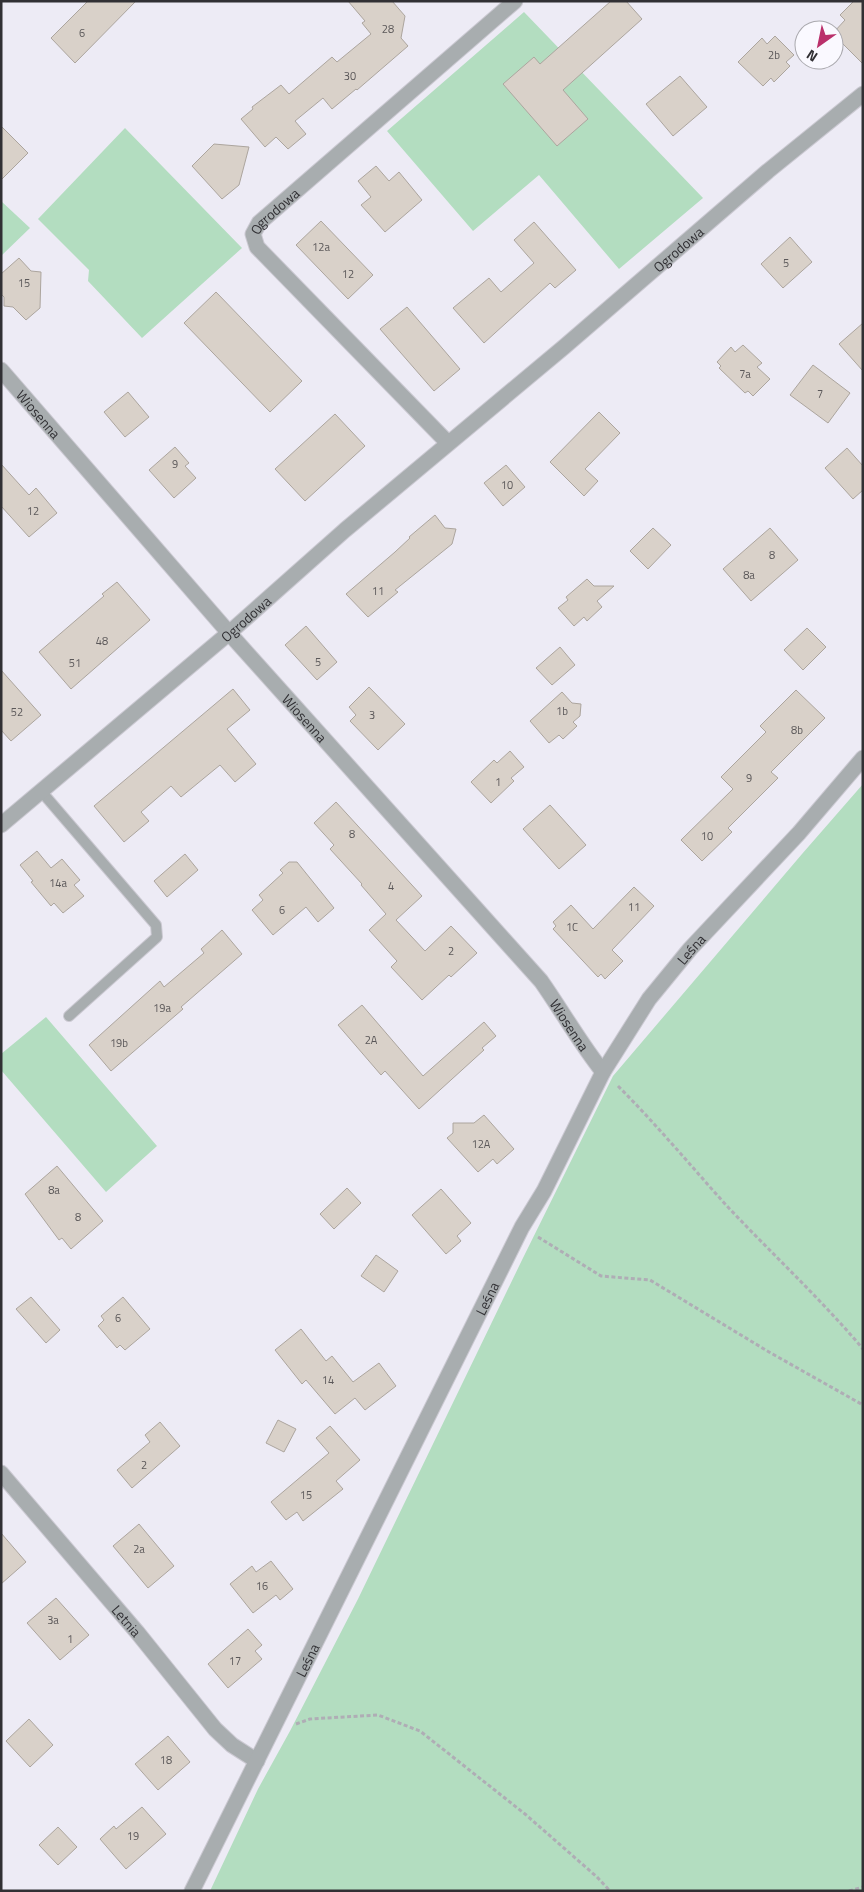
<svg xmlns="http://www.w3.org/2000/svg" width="864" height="1892" viewBox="0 0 864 1892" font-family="'Titillium Web',sans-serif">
<rect width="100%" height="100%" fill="#edebf5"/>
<path fill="#b3ddc0" d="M 524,12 L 703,198 L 619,269 L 539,175 L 473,231 L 387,131 Z
M 125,128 L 242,248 L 142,338 L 88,281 L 89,270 L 38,219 Z
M 1,201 L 30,228 L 1,256 Z
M 863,784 L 863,1891 L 210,1891 L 258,1789 L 290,1731 L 358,1599 L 522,1260 L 613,1076 L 802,854 Z
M 46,1017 L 157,1146 L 106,1192 L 1,1070 L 1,1054 Z"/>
<path fill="#d9d1c9" stroke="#aca59e" d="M 88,1 L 136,1 L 75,63 L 51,38 Z
M 348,1 L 392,1 L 405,16 L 401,38 L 408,46 L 357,90 L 356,89 L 332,109 L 323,98 L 295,121 L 306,134 L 288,149 L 276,137 L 265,147 L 241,119 L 253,109 L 252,107 L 281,85 L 289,94 L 332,57 L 337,62 L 371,34 L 362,23 L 365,21 Z
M 611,1 L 626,1 L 642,19 L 563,90 L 588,119 L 557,146 L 503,84 L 534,57 L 540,64 Z
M 854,1 L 863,1 L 863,64 L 834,35 L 834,32 L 845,20 L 840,15 Z
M 775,36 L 794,55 L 786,62 L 790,66 L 774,82 L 771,78 L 763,86 L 738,62 L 762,38 L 767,44 Z
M 680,76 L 707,107 L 673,136 L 646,104 Z
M 1,126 L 28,153 L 1,180 Z
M 214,144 L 249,147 L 239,185 L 222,199 L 192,166 Z
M 376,166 L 389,181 L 399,172 L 422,200 L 385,232 L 361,205 L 371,197 L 358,181 Z
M 321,221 L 373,275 L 348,299 L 296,245 Z
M 534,222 L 576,270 L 555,288 L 550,283 L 484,343 L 453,308 L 489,278 L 501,292 L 534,263 L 514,240 Z
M 790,237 L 812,262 L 783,288 L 761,264 Z
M 19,258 L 31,271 L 41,272 L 40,308 L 26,320 L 13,307 L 4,306 L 4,297 L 1,294 L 1,274 Z
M 216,292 L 302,381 L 270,412 L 184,323 Z
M 407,307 L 460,369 L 434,391 L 380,329 Z
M 863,323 L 863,371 L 839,344 Z
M 743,345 L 762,363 L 757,367 L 770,379 L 753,396 L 748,391 L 745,393 L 719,368 L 721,366 L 717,362 L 731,347 L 735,352 Z
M 813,365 L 850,393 L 828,423 L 790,395 Z
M 128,392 L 149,417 L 125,437 L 104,412 Z
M 599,412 L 620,433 L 585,469 L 598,481 L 584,496 L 550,462 Z
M 335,414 L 365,446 L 305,501 L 275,469 Z
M 175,447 L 189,463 L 185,466 L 196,478 L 174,498 L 149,470 Z
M 847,448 L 863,466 L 863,490 L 853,499 L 825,468 Z
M 1,464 L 29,495 L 36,488 L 57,513 L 29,537 L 1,506 Z
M 506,465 L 525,487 L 503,506 L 484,483 Z
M 435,515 L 445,528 L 456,529 L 452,544 L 395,590 L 398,592 L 368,617 L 346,594 L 395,552 L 410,538 L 409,537 Z
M 653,528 L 671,545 L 648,569 L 630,551 Z
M 770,528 L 798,560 L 751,601 L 723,569 Z
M 587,579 L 594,586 L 614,586 L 597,601 L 602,607 L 587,621 L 584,617 L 574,626 L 558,608 L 568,600 L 566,597 Z
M 117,582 L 150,620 L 71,689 L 39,652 L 104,596 L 102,594 Z
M 306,626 L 337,662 L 317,680 L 285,645 Z
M 807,628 L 826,647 L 803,670 L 784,650 Z
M 560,647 L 575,665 L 552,685 L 536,668 Z
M 1,670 L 41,715 L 11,741 L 1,730 Z
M 369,687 L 405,724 L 378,750 L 350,721 L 356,715 L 349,707 Z
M 233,689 L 250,710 L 227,729 L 256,764 L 235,782 L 220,765 L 181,797 L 171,786 L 141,812 L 149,821 L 124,842 L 94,806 Z
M 796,690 L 825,718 L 771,772 L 778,778 L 728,828 L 732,832 L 702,861 L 681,840 L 733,789 L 721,777 L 766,732 L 760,726 Z
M 562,692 L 572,703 L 581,704 L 580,716 L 573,722 L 577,726 L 563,739 L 559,735 L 549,743 L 530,721 Z
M 510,751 L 524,767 L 511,778 L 514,781 L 491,803 L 471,782 L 494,760 L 497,763 Z
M 336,802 L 422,896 L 396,920 L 425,951 L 451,926 L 477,953 L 451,977 L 449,975 L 422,1000 L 391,967 L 397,961 L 369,930 L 386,914 L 361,885 L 362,884 L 330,849 L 334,845 L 314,823 Z
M 550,805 L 586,845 L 559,869 L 523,829 Z
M 37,851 L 51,868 L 62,859 L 80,880 L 74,885 L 84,896 L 63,913 L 54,903 L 51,906 L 31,882 L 33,881 L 20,865 Z
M 185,854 L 198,870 L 167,897 L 154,881 Z
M 289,862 L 297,862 L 334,908 L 318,922 L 306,907 L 273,935 L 252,910 L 263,900 L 259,895 L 283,873 L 280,870 Z
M 634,887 L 654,906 L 612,950 L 623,961 L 605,979 L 601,974 L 598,977 L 553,929 L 556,926 L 553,922 L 571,905 L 593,929 Z
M 222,930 L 242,954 L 181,1007 L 183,1009 L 111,1071 L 89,1045 L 160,981 L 164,987 L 204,953 L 201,949 Z
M 362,1005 L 423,1076 L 484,1022 L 496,1036 L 482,1048 L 484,1050 L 419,1109 L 385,1071 L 381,1075 L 338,1025 Z
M 484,1115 L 514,1149 L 497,1164 L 493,1159 L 478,1172 L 447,1138 L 453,1133 L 453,1123 L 474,1123 Z
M 57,1166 L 103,1221 L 71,1249 L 62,1238 L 59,1240 L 25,1194 Z
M 347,1188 L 361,1203 L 334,1229 L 320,1214 Z
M 441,1189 L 471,1223 L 457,1236 L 461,1241 L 446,1254 L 412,1215 Z
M 376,1255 L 398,1271 L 384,1292 L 361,1276 Z
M 31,1297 L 60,1330 L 46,1343 L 16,1309 Z
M 123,1297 L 150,1329 L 125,1350 L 120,1345 L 117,1348 L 98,1326 L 104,1320 L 101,1316 Z
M 301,1329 L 326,1361 L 332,1356 L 353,1382 L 379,1363 L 396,1386 L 365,1410 L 355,1398 L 335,1414 L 306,1380 L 302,1384 L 275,1350 Z
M 278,1420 L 296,1429 L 284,1452 L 266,1443 Z
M 160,1422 L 180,1446 L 132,1488 L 117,1470 L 150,1442 L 145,1435 Z
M 330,1426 L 360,1460 L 336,1481 L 343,1489 L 303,1521 L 297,1512 L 286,1520 L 271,1502 L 329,1453 L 316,1438 Z
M 139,1524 L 174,1566 L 148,1588 L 113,1546 Z
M 1,1533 L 26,1562 L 1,1584 Z
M 271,1561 L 293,1589 L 280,1600 L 276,1595 L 253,1613 L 230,1584 L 252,1566 L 256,1572 Z
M 56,1598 L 89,1635 L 60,1660 L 27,1623 Z
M 248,1629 L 262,1645 L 255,1651 L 262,1659 L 228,1688 L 208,1664 Z
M 29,1719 L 53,1745 L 30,1767 L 6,1741 Z
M 168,1736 L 190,1762 L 158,1790 L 135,1764 Z
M 142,1807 L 166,1834 L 126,1869 L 100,1839 L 114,1826 L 116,1829 Z
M 58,1827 L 77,1847 L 58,1865 L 39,1845 Z"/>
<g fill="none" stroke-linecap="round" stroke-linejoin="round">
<g stroke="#cbc9d2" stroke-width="12">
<path id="lane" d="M 41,791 L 156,925 L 157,937 L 69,1016"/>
</g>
<g stroke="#cbc9d2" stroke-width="17">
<g id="street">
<path id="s1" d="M 1,370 L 229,633 L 541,981 C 562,1011 580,1043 603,1072"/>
<path id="s2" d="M 448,443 L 257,247 L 253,234 L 259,223 L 515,1"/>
<path id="s3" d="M 1,825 L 229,633 L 345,530 L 564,347 L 768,171 L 863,94"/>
<path id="s4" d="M 1,1473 L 137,1632 L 215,1729 L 232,1745 L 257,1761"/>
<path id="s5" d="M 192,1891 L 522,1227 L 544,1191 L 603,1072 L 649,999 L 690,949 L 799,833 L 863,758"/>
</g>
</g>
<path stroke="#afadb5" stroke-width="3" stroke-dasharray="4 2.5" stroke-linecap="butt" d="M 618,1086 C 656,1124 690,1165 726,1205 C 771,1253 820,1298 863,1349
M 538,1237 L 601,1276 L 650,1280 L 769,1352 L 863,1405
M 296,1724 L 310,1719 L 378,1715 L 420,1731 L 525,1814 L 597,1877 L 610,1891
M 849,1891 L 863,1887"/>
<use href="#lane" stroke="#a8adaf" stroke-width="10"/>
<use href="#street" stroke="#a8adaf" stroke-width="15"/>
</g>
<g text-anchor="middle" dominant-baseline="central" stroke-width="4" stroke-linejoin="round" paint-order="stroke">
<g font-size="11" fill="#5b5859">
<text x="388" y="29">28</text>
<text x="82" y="33">6</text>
<text x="774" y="55">2b</text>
<text x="350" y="76">30</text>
<text x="321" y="247">12a</text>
<text x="786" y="263">5</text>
<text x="348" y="274">12</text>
<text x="24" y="283">15</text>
<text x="745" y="374">7a</text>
<text x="820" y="394">7</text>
<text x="175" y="464">9</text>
<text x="507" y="485">10</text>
<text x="33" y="511">12</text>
<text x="772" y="555">8</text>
<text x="749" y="575">8a</text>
<text x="378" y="591">11</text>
<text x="102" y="641">48</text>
<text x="318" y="662">5</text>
<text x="75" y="663">51</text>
<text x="562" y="711">1b</text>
<text x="17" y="712">52</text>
<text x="372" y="715">3</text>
<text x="797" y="730">8b</text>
<text x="749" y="778">9</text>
<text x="498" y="782">1</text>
<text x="352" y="834">8</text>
<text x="707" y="836">10</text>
<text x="58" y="883">14a</text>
<text x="391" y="886">4</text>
<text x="634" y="907">11</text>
<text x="282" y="910">6</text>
<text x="572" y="927">1C</text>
<text x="451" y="951">2</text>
<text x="162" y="1008">19a</text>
<text x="371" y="1040">2A</text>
<text x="119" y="1043">19b</text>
<text x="481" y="1144">12A</text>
<text x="54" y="1190">8a</text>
<text x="78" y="1217">8</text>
<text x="118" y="1318">6</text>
<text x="328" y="1380">14</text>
<text x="144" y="1465">2</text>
<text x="306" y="1495">15</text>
<text x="139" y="1549">2a</text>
<text x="262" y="1586">16</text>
<text x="53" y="1620">3a</text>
<text x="70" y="1639">1</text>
<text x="235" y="1661">17</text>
<text x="166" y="1760">18</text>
<text x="133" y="1836">19</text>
</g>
<g font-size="14" fill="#313034" stroke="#faf9ff">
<text stroke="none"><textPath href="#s2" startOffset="319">Ogrodowa</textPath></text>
<text stroke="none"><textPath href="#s3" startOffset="889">Ogrodowa</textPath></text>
<text stroke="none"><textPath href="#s1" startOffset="58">Wiosenna</textPath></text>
<text stroke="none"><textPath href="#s3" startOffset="320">Ogrodowa</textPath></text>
<text stroke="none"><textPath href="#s1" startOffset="462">Wiosenna</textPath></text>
<text stroke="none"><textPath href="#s5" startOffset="1068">Leśna</textPath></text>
<text stroke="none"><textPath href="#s1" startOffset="868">Wiosenna</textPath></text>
<text stroke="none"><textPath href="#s5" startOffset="662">Leśna</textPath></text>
<text stroke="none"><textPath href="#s4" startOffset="194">Letnia</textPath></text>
<text stroke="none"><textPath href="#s5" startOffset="258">Leśna</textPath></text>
</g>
</g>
<rect width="864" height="1892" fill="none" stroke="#313034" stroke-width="5"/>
<g transform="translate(819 45) rotate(213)"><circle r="24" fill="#faf9ff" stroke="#aaa9ae"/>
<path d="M0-4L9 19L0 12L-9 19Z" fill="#ba306b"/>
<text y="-8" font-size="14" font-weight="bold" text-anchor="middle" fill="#313034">N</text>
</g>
</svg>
